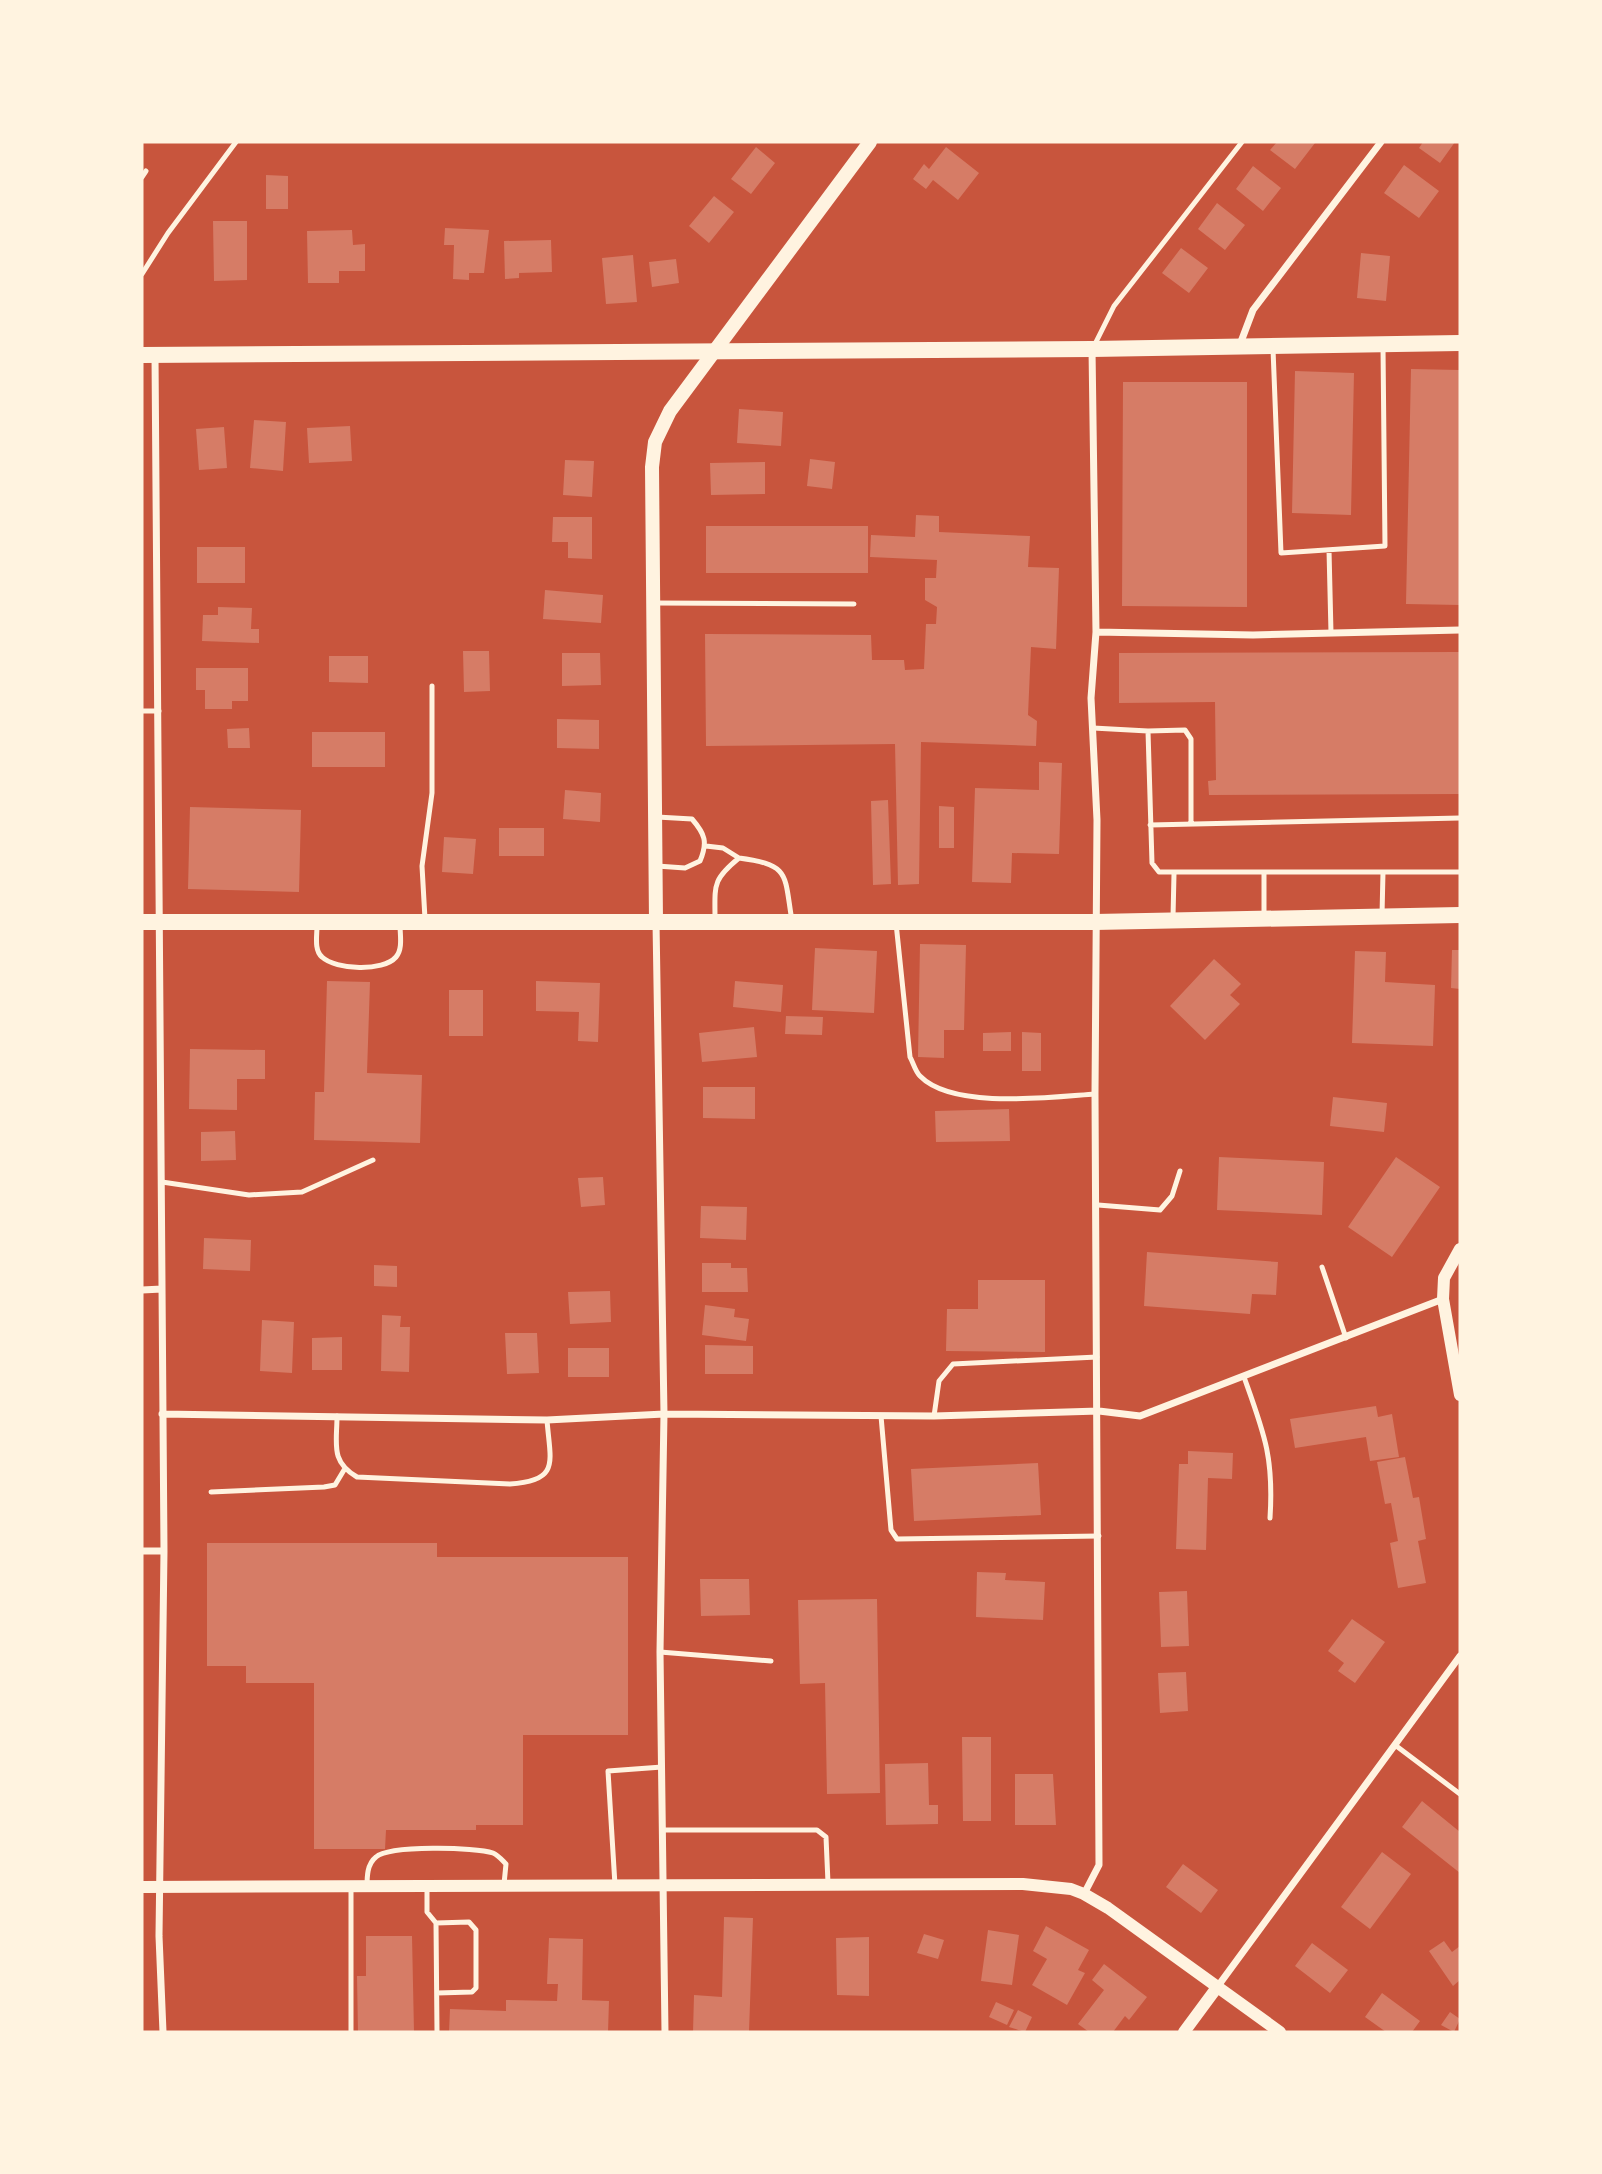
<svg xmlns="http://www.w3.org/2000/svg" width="1602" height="2174" viewBox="0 0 1602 2174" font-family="'Golos Text',sans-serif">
<rect width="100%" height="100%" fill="#c8553d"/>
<path fill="#d67c66" d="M 1277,142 L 1313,142 L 1315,143 L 1295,169 L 1270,150 Z
M 1423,142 L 1455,142 L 1440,163 L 1419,148 Z
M 756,147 L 775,163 L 751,194 L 731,179 Z
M 946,147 L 979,173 L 958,200 L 933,180 L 926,189 L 913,179 L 924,164 L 929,169 Z
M 1404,165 L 1439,191 L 1419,218 L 1384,193 Z
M 1253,166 L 1281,188 L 1263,211 L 1236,189 Z
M 266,175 L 288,176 L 288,209 L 266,209 Z
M 714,196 L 734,212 L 709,243 L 689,226 Z
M 1217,203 L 1245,225 L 1225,250 L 1198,229 Z
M 213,221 L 247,221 L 247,280 L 214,281 Z
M 445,228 L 489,230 L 484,273 L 469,273 L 469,280 L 453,279 L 454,245 L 444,245 Z
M 352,230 L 353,245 L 365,244 L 365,271 L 339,271 L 339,283 L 308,283 L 307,231 Z
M 551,240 L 552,272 L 519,273 L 519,278 L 505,279 L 504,241 Z
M 1181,248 L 1208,268 L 1189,293 L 1162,273 Z
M 1361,253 L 1390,256 L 1386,301 L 1357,298 Z
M 633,255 L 637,302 L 606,304 L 602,258 Z
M 676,259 L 679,283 L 652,287 L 649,262 Z
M 1411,369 L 1460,370 L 1460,605 L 1406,604 Z
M 1295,371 L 1354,373 L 1351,515 L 1292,513 Z
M 1123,382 L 1247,382 L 1247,607 L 1122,606 Z
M 739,409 L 783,412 L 781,446 L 737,443 Z
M 254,420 L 286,422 L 283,471 L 250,468 Z
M 350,426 L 352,461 L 309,463 L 307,428 Z
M 224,427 L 227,468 L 199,470 L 196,429 Z
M 810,459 L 835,462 L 832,489 L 807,486 Z
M 565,460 L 594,461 L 592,497 L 563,495 Z
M 765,462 L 765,494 L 711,495 L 710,463 Z
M 916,515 L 939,516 L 939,532 L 1030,536 L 1028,567 L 1059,568 L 1056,649 L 1031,647 L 1028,715 L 1037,721 L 1036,746 L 921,742 L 919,884 L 898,885 L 895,744 L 706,746 L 705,634 L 871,635 L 872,660 L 904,660 L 905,670 L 924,669 L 926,624 L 936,624 L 937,607 L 925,600 L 925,578 L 936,578 L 937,560 L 870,557 L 871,535 L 915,537 Z
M 553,517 L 592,517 L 592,559 L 568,558 L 568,542 L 552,542 Z
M 706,526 L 868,526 L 868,573 L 706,573 Z
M 197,547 L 245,547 L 245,583 L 197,583 Z
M 545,590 L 603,595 L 601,623 L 543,619 Z
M 218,607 L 252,608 L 251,629 L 259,629 L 259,643 L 202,641 L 203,615 L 218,615 Z
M 463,651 L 489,651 L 490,691 L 464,692 Z
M 1460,652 L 1460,794 L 1209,795 L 1208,781 L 1216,780 L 1215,702 L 1119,703 L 1119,653 Z
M 562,653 L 600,653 L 601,685 L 562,686 Z
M 329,656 L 368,656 L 368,683 L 329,682 Z
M 196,668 L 248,668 L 248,701 L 232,701 L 232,709 L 205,709 L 205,690 L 196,690 Z
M 557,719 L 599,720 L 599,749 L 557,748 Z
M 249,728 L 250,748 L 228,748 L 227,729 Z
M 312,732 L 385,732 L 385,767 L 312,767 Z
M 1039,762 L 1062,763 L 1059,854 L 1012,853 L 1011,883 L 972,882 L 975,788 L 1039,790 Z
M 565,790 L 601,793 L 600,822 L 563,819 Z
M 888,800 L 891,884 L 873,885 L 871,801 Z
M 939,806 L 954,807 L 954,848 L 939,848 Z
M 190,807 L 301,810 L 299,892 L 188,889 Z
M 499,828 L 544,828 L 544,856 L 499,856 Z
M 444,837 L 476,839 L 473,874 L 442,872 Z
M 920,944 L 966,945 L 964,1030 L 944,1030 L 944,1058 L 918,1057 Z
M 815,948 L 877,951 L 874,1013 L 812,1010 Z
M 1452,950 L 1460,950 L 1460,989 L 1451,988 Z
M 1355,951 L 1386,952 L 1385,982 L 1435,985 L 1433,1046 L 1352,1043 Z
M 1214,959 L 1241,984 L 1230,995 L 1240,1004 L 1205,1040 L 1170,1006 Z
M 327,981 L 370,982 L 367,1073 L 422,1075 L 420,1143 L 314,1140 L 315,1092 L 324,1092 Z
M 536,981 L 600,983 L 598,1042 L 578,1041 L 579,1012 L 536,1011 Z
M 735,981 L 783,985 L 781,1012 L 733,1007 Z
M 449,990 L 483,990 L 483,1036 L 449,1036 Z
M 786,1016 L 823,1017 L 822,1035 L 785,1034 Z
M 754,1027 L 757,1057 L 702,1062 L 699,1033 Z
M 1011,1032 L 1011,1051 L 983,1051 L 983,1033 Z
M 1022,1032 L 1041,1033 L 1041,1071 L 1022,1071 Z
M 190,1049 L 265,1050 L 265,1079 L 237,1079 L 237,1110 L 189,1109 Z
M 703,1087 L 755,1087 L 755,1119 L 703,1118 Z
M 1333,1097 L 1387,1103 L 1384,1132 L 1330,1126 Z
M 1009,1109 L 1010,1141 L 936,1142 L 935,1111 Z
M 235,1131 L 236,1160 L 201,1161 L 201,1132 Z
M 1219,1157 L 1324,1162 L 1322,1215 L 1217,1210 Z
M 1396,1157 L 1440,1187 L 1392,1257 L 1348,1227 Z
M 603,1177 L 605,1205 L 581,1207 L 578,1178 Z
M 701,1206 L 747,1207 L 746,1240 L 700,1238 Z
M 204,1238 L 251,1240 L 250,1271 L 203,1269 Z
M 1147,1252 L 1278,1262 L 1276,1295 L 1252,1294 L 1250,1314 L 1144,1306 Z
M 702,1263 L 731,1263 L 731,1268 L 747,1268 L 748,1292 L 702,1292 Z
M 374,1265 L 397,1266 L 397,1287 L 374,1286 Z
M 978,1280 L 1045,1280 L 1045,1352 L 946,1351 L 947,1309 L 978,1309 Z
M 610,1291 L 611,1322 L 570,1324 L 568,1292 Z
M 705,1305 L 735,1309 L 734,1317 L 749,1319 L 746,1341 L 702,1335 Z
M 382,1315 L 401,1316 L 400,1327 L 410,1327 L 409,1372 L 381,1371 Z
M 262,1320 L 294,1322 L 292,1373 L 260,1371 Z
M 505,1333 L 537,1333 L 539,1373 L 507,1374 Z
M 342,1337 L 342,1370 L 312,1370 L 312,1338 Z
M 705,1345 L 753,1346 L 753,1374 L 705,1374 Z
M 568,1348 L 609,1348 L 609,1377 L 568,1377 Z
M 1376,1406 L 1378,1417 L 1392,1414 L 1399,1457 L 1370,1461 L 1366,1437 L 1295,1448 L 1290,1419 Z
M 1188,1451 L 1233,1453 L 1232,1479 L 1208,1478 L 1206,1550 L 1176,1549 L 1179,1464 L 1188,1464 Z
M 1405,1457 L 1413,1498 L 1419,1497 L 1426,1539 L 1418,1541 L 1426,1583 L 1398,1588 L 1390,1543 L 1398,1541 L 1391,1503 L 1385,1504 L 1377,1462 Z
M 1038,1463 L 1041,1515 L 914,1521 L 911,1469 Z
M 207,1543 L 437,1543 L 437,1557 L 628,1557 L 628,1735 L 523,1735 L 523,1825 L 476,1825 L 476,1830 L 386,1830 L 385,1849 L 314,1849 L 314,1683 L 246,1683 L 246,1666 L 207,1666 Z
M 977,1572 L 1006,1573 L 1005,1580 L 1045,1582 L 1043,1620 L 976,1617 Z
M 700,1579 L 749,1579 L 750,1615 L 701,1616 Z
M 1187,1591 L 1189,1646 L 1161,1647 L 1159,1592 Z
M 877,1599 L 880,1793 L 827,1794 L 825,1683 L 800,1684 L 798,1600 Z
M 1352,1619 L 1385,1642 L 1355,1683 L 1338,1671 L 1344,1663 L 1328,1651 Z
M 1186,1672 L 1188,1711 L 1160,1713 L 1158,1673 Z
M 962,1737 L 991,1737 L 991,1821 L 963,1821 Z
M 928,1763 L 929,1805 L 938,1805 L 938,1824 L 886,1825 L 885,1764 Z
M 1015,1774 L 1053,1774 L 1056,1825 L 1015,1825 Z
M 1422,1801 L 1460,1832 L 1460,1873 L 1402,1827 Z
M 1382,1852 L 1411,1874 L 1370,1929 L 1341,1907 Z
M 1183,1864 L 1218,1890 L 1201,1913 L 1166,1887 Z
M 724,1917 L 753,1918 L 749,2032 L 693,2032 L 694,1995 L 722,1997 Z
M 1046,1926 L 1089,1950 L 1078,1970 L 1085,1973 L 1067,2005 L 1032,1985 L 1047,1959 L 1033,1951 Z
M 988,1930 L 1019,1935 L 1012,1985 L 981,1981 Z
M 924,1934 L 944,1940 L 938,1959 L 917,1953 Z
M 366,1936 L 412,1936 L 414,2032 L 358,2032 L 357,1976 L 366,1976 Z
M 869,1937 L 869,1996 L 837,1995 L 836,1938 Z
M 549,1938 L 583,1939 L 582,2000 L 609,2001 L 608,2032 L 449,2032 L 450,2009 L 506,2011 L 506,2000 L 557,2001 L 558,1984 L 547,1984 Z
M 1444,1941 L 1452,1952 L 1460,1946 L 1460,1980 L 1453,1986 L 1429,1951 Z
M 1312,1943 L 1348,1970 L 1330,1993 L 1295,1966 Z
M 1104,1964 L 1147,1997 L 1129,2020 L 1125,2016 L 1113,2032 L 1089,2032 L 1078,2024 L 1104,1990 L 1092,1980 Z
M 1382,1993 L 1420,2021 L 1412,2032 L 1386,2032 L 1365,2017 Z
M 996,2002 L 1014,2010 L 1007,2025 L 989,2017 Z
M 1018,2010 L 1032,2017 L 1025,2032 L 1009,2027 Z
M 1450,2012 L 1460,2019 L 1454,2032 L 1441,2025 Z"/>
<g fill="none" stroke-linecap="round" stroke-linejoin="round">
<path stroke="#fff3e0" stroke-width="5" d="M 142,177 L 146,171
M 142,274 L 168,233 L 236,142
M 1094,346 L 1114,306 L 1242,142
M 1273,349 L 1281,553 L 1385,546 L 1383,347
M 1329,550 L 1331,633
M 653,603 L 854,604
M 142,711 L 159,711
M 1093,728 L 1148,731
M 1191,824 L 1191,739 L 1185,730 L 1148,731 L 1152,863 L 1159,872 L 1460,872
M 1150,825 L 1460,818
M 706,846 L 723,848 L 739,858
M 657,866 L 685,868 L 700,861 C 708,842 705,834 692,819 L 657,817
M 1264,915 L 1264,873
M 1382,915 L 1383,872
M 1173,917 L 1174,874
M 425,919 L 422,866 L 432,793 L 432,686
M 715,919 C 715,885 712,880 739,858 C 791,865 784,874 792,921
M 896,923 L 910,1057 C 913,1062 915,1071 920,1076 C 953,1110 1052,1097 1095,1094
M 317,926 C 317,936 314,950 322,957 C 336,970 383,972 396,957 C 403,949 400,935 400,925
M 162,1182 L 249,1195 L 302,1192 L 373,1160
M 1098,1205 L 1160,1210 L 1172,1196 L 1180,1171
M 1322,1267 L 1346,1338
M 1244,1377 C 1264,1433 1274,1457 1270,1518
M 337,1416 C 337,1444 330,1461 357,1477 L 510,1484 C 561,1481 550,1461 547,1420
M 881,1416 L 891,1530 L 897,1539 L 1099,1536
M 934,1416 L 939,1381 L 953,1364 L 1097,1357
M 211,1492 L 324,1487 L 335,1485 L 344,1470
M 660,1652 L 771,1661
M 1395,1745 L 1460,1794
M 664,1830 L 817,1830 L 826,1837 L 828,1883
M 615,1885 L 608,1771 L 662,1767
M 351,1887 L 351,2032
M 367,1887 C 367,1877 367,1864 376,1857 C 389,1845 476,1847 493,1853 C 498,1855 502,1860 506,1864 L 504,1884
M 427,1888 L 427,1912 L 436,1923
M 437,1993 L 472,1992 L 476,1988 L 476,1930 L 469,1922 L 436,1923 L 437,2032"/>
<path stroke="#fff3e0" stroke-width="7" d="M 1239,347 L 1253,310 L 1381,142
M 155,355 L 164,1551 L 159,1936 L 163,2032
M 1096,632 L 1253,635 L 1460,630
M 656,922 L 664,1414 L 660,1652 L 665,2032
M 142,1290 L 162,1289
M 162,1414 L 547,1420 L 664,1414 L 934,1416 L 1099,1411 L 1140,1416 L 1443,1299
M 142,1551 L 164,1551
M 1084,1894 L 1099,1865 L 1095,1094 L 1097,820 L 1091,698 L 1096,632 L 1092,349
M 1218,1986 L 1460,1656"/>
<path stroke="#fff3e0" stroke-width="12" d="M 1460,1249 L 1444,1278 L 1443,1299 L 1460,1395
M 142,1887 L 1023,1884 L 1071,1889 L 1084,1894 L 1108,1908 L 1280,2032
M 1184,2032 L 1218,1986"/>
<path stroke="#fff3e0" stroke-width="14" d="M 656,922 L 652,467 L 655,442 L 670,411 L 870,142"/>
<path stroke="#fff3e0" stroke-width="16" d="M 142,355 L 1092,349 L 1460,343
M 142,922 L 1095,922 L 1460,915"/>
</g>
<rect width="1602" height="2174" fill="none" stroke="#fff3e0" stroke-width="287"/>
</svg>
